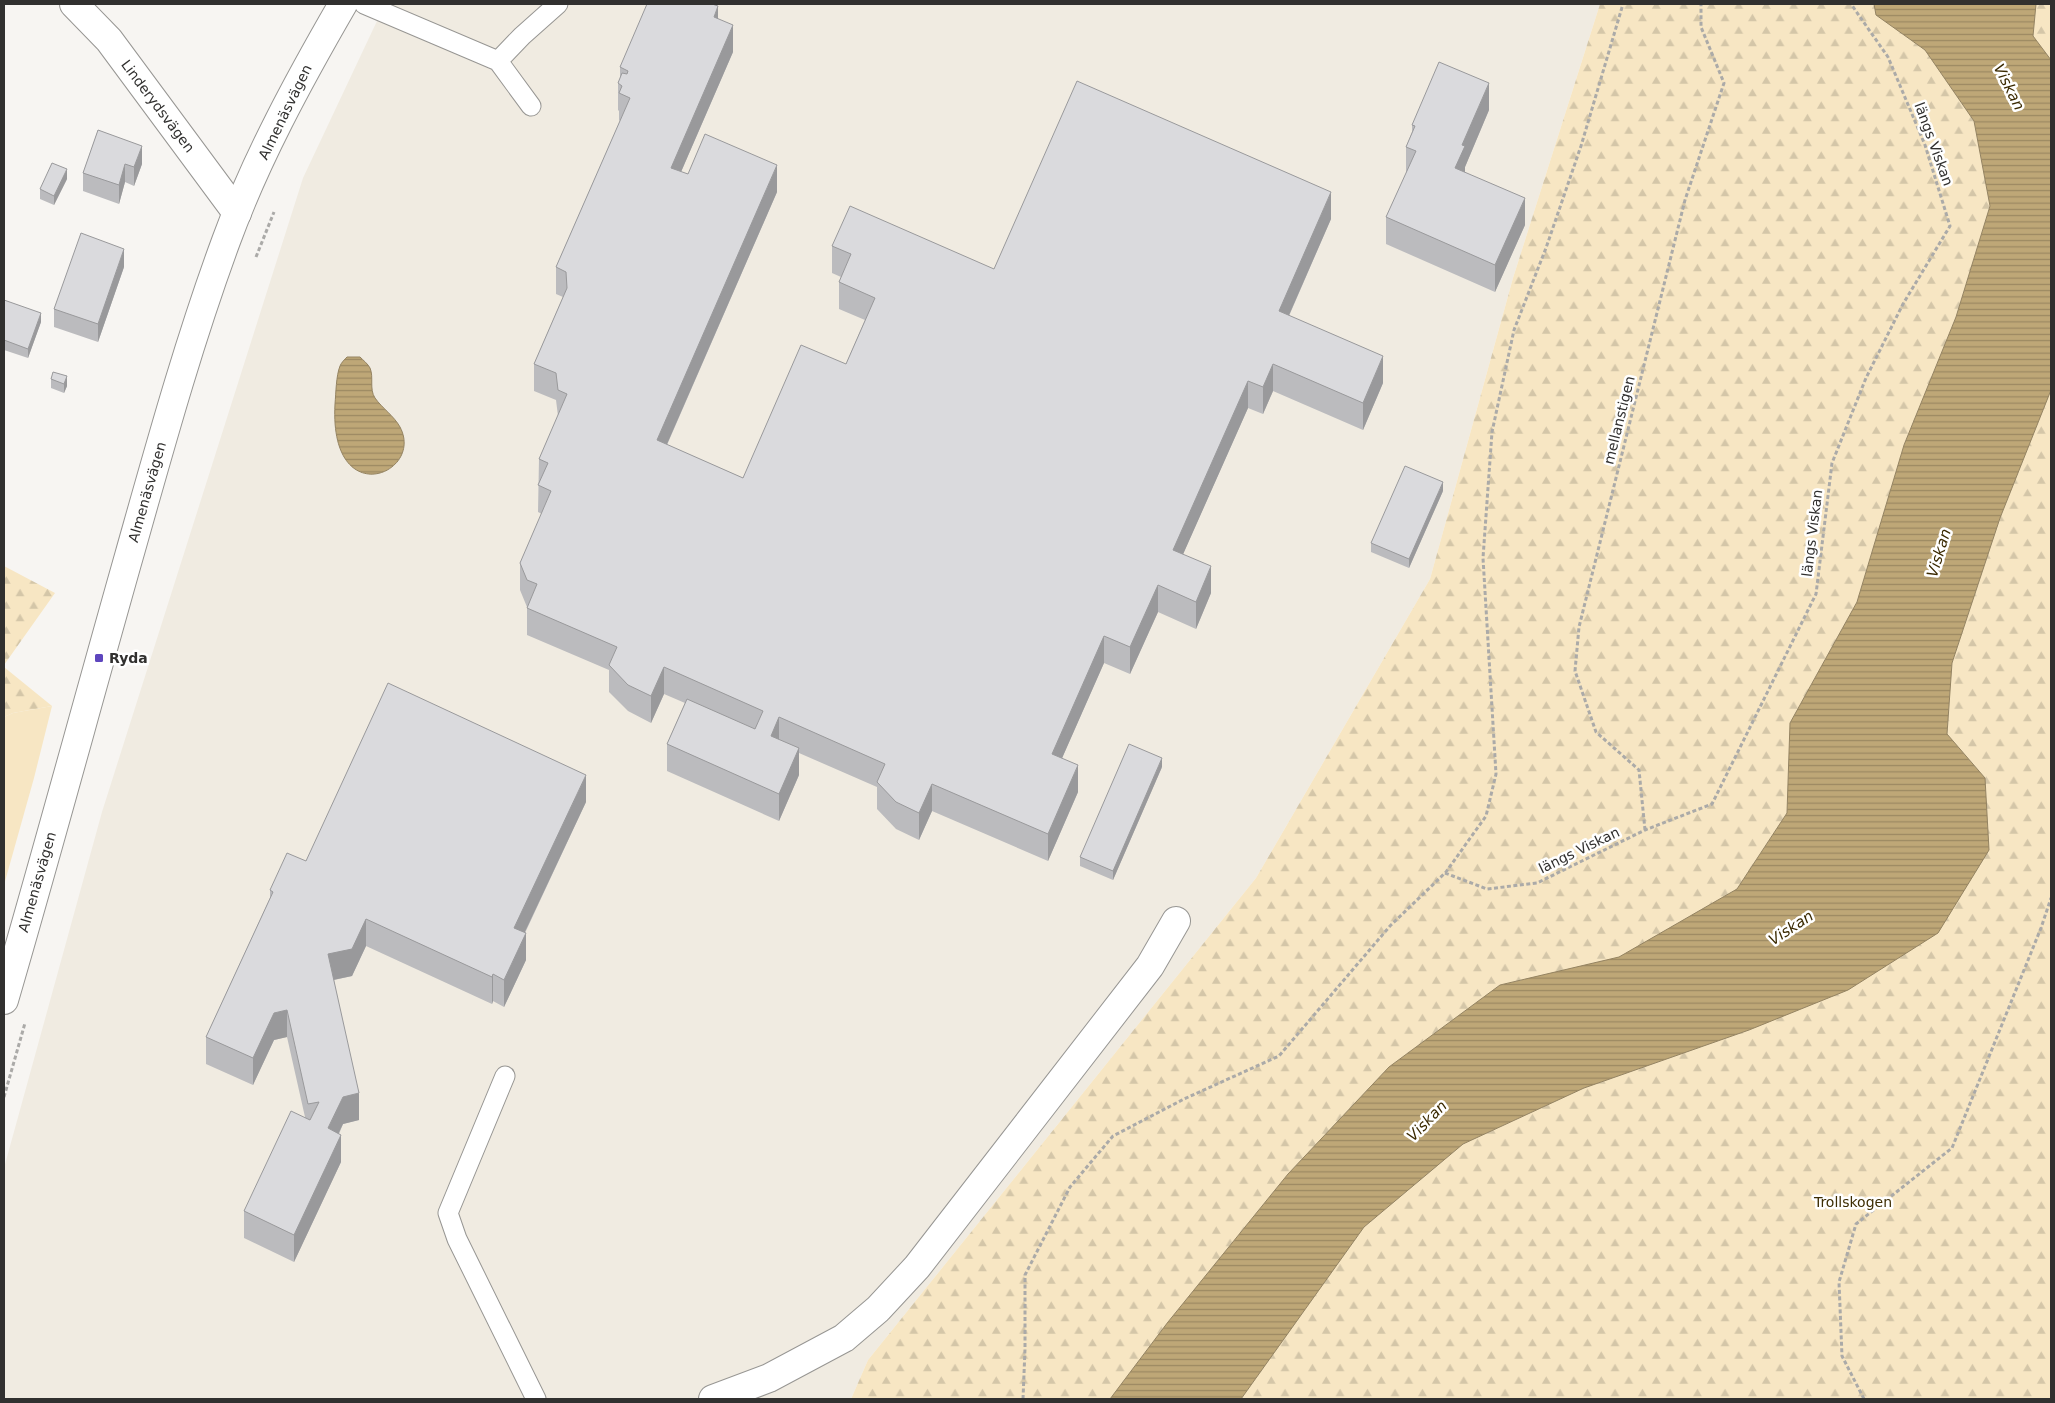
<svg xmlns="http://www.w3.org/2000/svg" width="2055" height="1403" viewBox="0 0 2055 1403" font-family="'DejaVu Sans',sans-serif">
<defs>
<pattern id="forest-firs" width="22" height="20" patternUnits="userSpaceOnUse" patternTransform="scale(1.25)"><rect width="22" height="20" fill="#f7e6c3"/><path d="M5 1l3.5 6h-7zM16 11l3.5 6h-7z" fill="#d4c6a8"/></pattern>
<pattern id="water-rules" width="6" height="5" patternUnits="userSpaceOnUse" patternTransform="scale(1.25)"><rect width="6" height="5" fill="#bea777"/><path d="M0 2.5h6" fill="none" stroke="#9b8862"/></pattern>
</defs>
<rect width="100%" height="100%" fill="#f7f5f2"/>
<path fill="#f0ebe1" d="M 385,4 L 1600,4 L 1513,278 L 1430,579 L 1256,878 L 868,1360 L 851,1399 L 4,1399 L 4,1168 L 102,812 L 303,178 Z"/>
<path fill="#f7e6c3" d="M 52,706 L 34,778 L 4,885 L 4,717 L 13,713 Z"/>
<path fill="url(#forest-firs)" d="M 1600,4 L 1874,4 L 1876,15 L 1925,50 L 1974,121 L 1990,206 L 1956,317 L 1904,445 L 1857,602 L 1790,723 L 1787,813 L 1737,889 L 1619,958 L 1500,985 L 1389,1067 L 1288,1174 L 1168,1322 L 1110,1399 L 851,1399 L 868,1360 L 1256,878 L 1430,579 L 1513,278 Z
M 2036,4 L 2051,4 L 2051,60 L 2033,36 Z
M 2051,390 L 2051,1399 L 1241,1399 L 1364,1227 L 1463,1144 L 1584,1088 L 1749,1030 L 1985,778 L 1947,734 L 1952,663 L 2000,518 Z
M 4,566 L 55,593 L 4,665 Z
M 4,667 L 52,706 L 13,713 L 4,717 Z"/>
<path fill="url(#water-rules)" stroke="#948361" d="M 1874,4 L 2036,4 L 2033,36 L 2051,60 L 2051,390 L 2000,518 L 1952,663 L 1947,734 L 1985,778 L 1989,850 L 1938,933 L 1848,990 L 1749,1030 L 1584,1088 L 1463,1144 L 1364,1227 L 1241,1399 L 1110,1399 L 1168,1322 L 1288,1174 L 1389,1067 L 1500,985 L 1619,957 L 1737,889 L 1787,813 L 1790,723 L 1857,602 L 1904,445 L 1956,317 L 1990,206 L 1974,121 L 1925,50 L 1876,15 Z
M 347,357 L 360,357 C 363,360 368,364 370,368 C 374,377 369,389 375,398 C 382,408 394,416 400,427 C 425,474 329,513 335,404 C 336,393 336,376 340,366 C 341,363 345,359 347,357 Z"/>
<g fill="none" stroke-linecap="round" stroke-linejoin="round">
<g stroke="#979693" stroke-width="21">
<path id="service" d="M 364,4 L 498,61 L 531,106
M 498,61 L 522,36 L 558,4
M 505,1076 L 448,1213 L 457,1239 L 536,1399"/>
</g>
<g stroke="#979693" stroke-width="30">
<path id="minor" d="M 74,4 L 109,40 L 237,213
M 713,1399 L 769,1378 L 844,1338 L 878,1309 L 917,1267 L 1150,966 L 1176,921"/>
</g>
<g stroke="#979693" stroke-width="30">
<path id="tertiary" d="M 4,1000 C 47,853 87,704 129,556 C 159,450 188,344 226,241 C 256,159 299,80 343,4"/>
</g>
<path stroke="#abaaa8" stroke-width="3" stroke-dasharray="4 2.5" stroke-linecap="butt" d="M 256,257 L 274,212
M 1645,830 L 1639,770 L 1596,732 L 1575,671 L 1579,627 L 1685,200 L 1724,83 L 1701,27 L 1701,4
M 1445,873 L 1487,889 L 1537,883 L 1645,830 L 1712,804 L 1816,594 L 1832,463 L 1866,378 L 1903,304 L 1950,226 L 1925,145 L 1888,57 L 1851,4
M 4,1097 L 25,1023
M 1023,1399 L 1025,1349 L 1025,1275 L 1070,1187 L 1113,1136 L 1184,1099 L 1279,1056 L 1390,926 L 1446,872 L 1486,816 L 1496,774 L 1483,558 L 1492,432 L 1514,330 L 1546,248 L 1581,146 L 1623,4
M 1864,1399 L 1842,1356 L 1839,1282 L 1856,1224 L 1952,1148 L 2041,928 L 2051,898"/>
<use href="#service" stroke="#fff" stroke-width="19"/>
<use href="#minor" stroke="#fff" stroke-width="28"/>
<use href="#tertiary" stroke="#fff" stroke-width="28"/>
</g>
<path fill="#bbbbbe" d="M 718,18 L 733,52 L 681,172 L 688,174 L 777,192 L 667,445 L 743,478 L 846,364 L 865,320 L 839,309 L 839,282 L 841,277 L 832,273 L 832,246 L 994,269 L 1331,219 L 1289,316 L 1383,383 L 1363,430 L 1273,391 L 1263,414 L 1248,408 L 1183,554 L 1211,593 L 1196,629 L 1158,612 L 1130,674 L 1104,663 L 1062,758 L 1078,792 L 1048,861 L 932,811 L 919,840 L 896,829 L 877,809 L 877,787 L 799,753 L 799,775 L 779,821 L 667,771 L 667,744 L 685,703 L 664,694 L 651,723 L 628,711 L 609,692 L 609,670 L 527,635 L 527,607 L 520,590 L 520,563 L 542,514 L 538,512 L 539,459 L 558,416 L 556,400 L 534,391 L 534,364 L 563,297 L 556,294 L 556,267 L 620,121 L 619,120 L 619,111 L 618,110 L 618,83 L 620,79 L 620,67 Z
M 1489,110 L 1465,167 L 1465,172 L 1525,225 L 1495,292 L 1386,244 L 1386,217 L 1406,174 L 1406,147 L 1412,132 L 1412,125 Z
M 98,130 L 142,164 L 134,186 L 125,182 L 119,204 L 83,191 L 83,173 Z
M 67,179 L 54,205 L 40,199 L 40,189 Z
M 124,267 L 98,342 L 54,327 L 54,309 Z
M 4,300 L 41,322 L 28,358 L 4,350 Z
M 67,376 L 67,386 L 64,393 L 51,388 L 51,379 Z
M 1443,491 L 1409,568 L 1371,552 L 1371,543 Z
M 1162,767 L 1113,880 L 1080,866 L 1080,857 Z
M 586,802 L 525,933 L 526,960 L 504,1007 L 493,1001 L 492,1004 L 366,946 L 352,976 L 334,980 L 359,1120 L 343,1124 L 339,1134 L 341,1162 L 294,1262 L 244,1238 L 244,1211 L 305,1117 L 287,1037 L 274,1040 L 253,1085 L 206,1064 L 206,1037 L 270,898 L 270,890 L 306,861 Z"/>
<path fill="#99999b" d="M 718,6 L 718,33 L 714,17 Z
M 733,25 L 733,52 L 671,195 L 671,168 Z
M 1489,83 L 1489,110 L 1465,167 L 1465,173 L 1455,168 L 1462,145 Z
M 142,146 L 142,164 L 134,186 L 134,167 Z
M 125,164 L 125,182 L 119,204 L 119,185 Z
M 777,165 L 777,192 L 657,467 L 657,440 Z
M 67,169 L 67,179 L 54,205 L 54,196 Z
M 1331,192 L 1331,219 L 1279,338 L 1279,311 Z
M 1525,198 L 1525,225 L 1495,292 L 1495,265 Z
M 124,249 L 124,267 L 98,342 L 98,324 Z
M 41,313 L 41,322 L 28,358 L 28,349 Z
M 1383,356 L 1383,383 L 1363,430 L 1363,403 Z
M 1273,364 L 1273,391 L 1263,414 L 1263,387 Z
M 67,376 L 67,386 L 64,393 L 64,384 Z
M 1248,381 L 1248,408 L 1173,577 L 1173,550 Z
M 1443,482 L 1443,491 L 1409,568 L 1409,559 Z
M 1211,566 L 1211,593 L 1196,629 L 1196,602 Z
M 1158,585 L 1158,612 L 1130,674 L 1130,647 Z
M 1104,636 L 1104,663 L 1052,781 L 1052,754 Z
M 664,667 L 664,694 L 651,723 L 651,696 Z
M 779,717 L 779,744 L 771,736 Z
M 799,748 L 799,775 L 779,821 L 779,794 Z
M 1162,758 L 1162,767 L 1113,880 L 1113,871 Z
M 1078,765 L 1078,792 L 1048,861 L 1048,834 Z
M 586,775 L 586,802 L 514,955 L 514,928 Z
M 932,784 L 932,811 L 919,840 L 919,813 Z
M 366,919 L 366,946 L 352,976 L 328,981 L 328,954 Z
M 526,933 L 526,960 L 504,1007 L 504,980 Z
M 493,974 L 493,1001 L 492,1004 L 492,977 Z
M 287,1010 L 287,1037 L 274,1040 L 253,1085 L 253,1058 L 274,1013 Z
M 359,1093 L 359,1120 L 343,1124 L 328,1155 L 328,1128 L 343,1097 Z
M 341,1135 L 341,1162 L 294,1262 L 294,1235 Z"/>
<path fill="#dadadd" stroke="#99999b" d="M 647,4 L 712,4 L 718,6 L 714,17 L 733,25 L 671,168 L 688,174 L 705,134 L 777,165 L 657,440 L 743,478 L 801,345 L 846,364 L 875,298 L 839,282 L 851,254 L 832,246 L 850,206 L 994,269 L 1077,81 L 1331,192 L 1279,311 L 1383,356 L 1363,403 L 1273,364 L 1263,387 L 1248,381 L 1173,550 L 1211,566 L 1196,602 L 1158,585 L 1130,647 L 1104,636 L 1052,754 L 1078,765 L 1048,834 L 932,784 L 919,813 L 896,802 L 877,782 L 885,764 L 779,717 L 771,736 L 799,748 L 779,794 L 667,744 L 687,699 L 755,729 L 763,711 L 664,667 L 651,696 L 628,685 L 609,665 L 617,647 L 527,608 L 537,584 L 527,580 L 520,563 L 551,491 L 538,485 L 548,463 L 539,459 L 567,394 L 558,390 L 556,373 L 534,364 L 567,288 L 566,272 L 556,267 L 630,98 L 619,93 L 622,86 L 618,83 L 622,73 L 627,74 L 628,71 L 620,67 Z
M 1439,62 L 1489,83 L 1462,145 L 1465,146 L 1455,168 L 1525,198 L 1495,265 L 1386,217 L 1416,151 L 1406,147 L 1415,126 L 1412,125 Z
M 98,130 L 142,146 L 134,167 L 125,164 L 119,185 L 83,173 Z
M 52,163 L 67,169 L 54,196 L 40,189 Z
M 81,233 L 124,249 L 98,324 L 54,309 Z
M 4,300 L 41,313 L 28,349 L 4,340 Z
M 53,372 L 67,376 L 64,384 L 51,379 Z
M 1405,466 L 1443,482 L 1409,559 L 1371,543 Z
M 388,683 L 586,775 L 514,928 L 526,933 L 504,980 L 493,974 L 492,977 L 366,919 L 352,949 L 328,954 L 359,1093 L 343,1097 L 328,1128 L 341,1135 L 294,1235 L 244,1211 L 291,1111 L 310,1120 L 319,1102 L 308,1104 L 287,1010 L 274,1013 L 253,1058 L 206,1037 L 273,892 L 270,890 L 287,853 L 306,861 Z
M 1129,744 L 1162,758 L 1113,871 L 1080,857 Z"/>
<rect fill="#5e46be" stroke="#fff" stroke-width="2" x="94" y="653" width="10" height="10" rx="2.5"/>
<g text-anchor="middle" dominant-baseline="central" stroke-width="5" stroke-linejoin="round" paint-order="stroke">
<g font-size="14" fill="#31302f" stroke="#fff">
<text transform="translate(158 106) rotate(53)">Linderydsvägen</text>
<text transform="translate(285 112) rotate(-64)">Almenäsvägen</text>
<text transform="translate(1934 144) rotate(70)">längs Viskan</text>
<text transform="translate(1619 420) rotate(-76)">mellanstigen</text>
<text transform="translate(147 492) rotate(-74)">Almenäsvägen</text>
<text transform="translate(1812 533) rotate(-83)">längs Viskan</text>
<text transform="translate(1579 850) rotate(-26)">längs Viskan</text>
<text transform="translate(37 882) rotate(-74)">Almenäsvägen</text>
</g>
<g font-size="14" font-weight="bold" fill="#31302f" stroke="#fff" text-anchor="start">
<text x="109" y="658">Ryda</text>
</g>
<g font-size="14" fill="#3d2d03" stroke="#fff">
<text x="1853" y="1202">Trollskogen</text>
</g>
<g font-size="15" font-style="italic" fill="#3a2900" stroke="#fff">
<text transform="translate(2009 87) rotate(63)">Viskan</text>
<text transform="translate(1939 553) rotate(-73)">Viskan</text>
<text transform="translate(1791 928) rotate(-33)">Viskan</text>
<text transform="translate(1427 1121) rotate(-46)">Viskan</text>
</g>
</g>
<rect width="2055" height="1403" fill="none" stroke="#31302f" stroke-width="10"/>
</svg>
